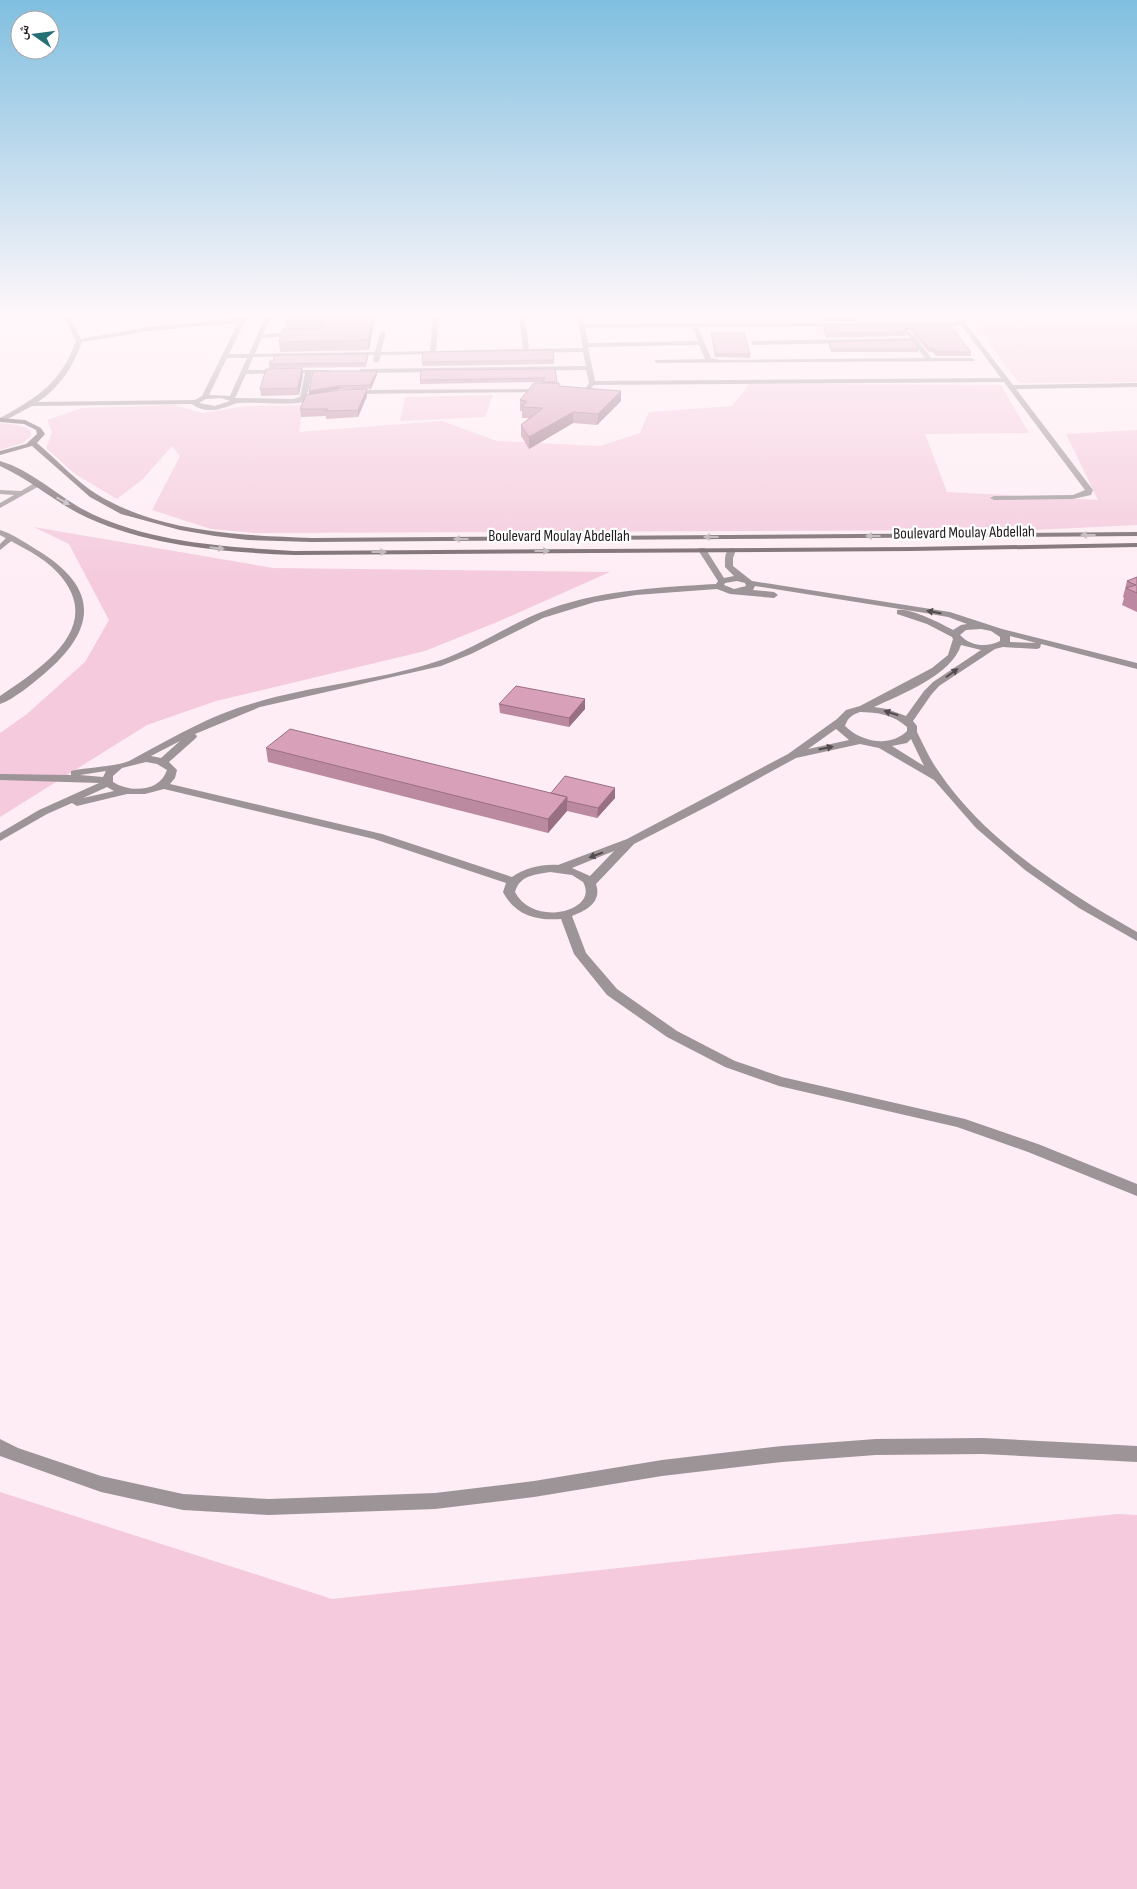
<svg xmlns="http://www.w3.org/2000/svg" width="1137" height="1889" viewBox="0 0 1137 1889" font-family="'Sofia Sans Condensed','Noto Naskh Arabic',sans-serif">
<rect width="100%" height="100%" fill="#feedf4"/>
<path fill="#f4cadc" d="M 707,317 L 768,317 L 770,324 L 709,324 Z
M 970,317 L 1137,317 L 1137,382 L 1019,383 Z
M 749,384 L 1001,385 L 1029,433 L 925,434 L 947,492 L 1098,500 L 1066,434 L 1137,430 L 1137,525 L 1035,530 L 255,533 L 211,529 L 152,510 L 180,456 L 172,446 L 143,479 L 117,499 L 75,474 L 46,448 L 52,432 L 47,420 L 82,408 L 175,405 L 202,413 L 247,406 L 303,405 L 299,432 L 442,421 L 497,441 L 600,446 L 640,433 L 649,412 L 732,406 Z
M 493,395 L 485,417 L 400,421 L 405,397 Z
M 0,423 L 17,425 L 27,428 L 31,432 L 30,437 L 23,443 L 0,450 Z
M 34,527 L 273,568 L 610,572 L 497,622 L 425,651 L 216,701 L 147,725 L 0,817 L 0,733 L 27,714 L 85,662 L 109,620 L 69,544 Z
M 0,1492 L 332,1599 L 1117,1514 L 1137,1515 L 1137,1889 L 0,1889 Z"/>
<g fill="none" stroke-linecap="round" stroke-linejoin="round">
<path fill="#9d9498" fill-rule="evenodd" d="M 8,536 L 15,538 L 0,550 L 0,544 Z"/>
<path fill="#9d9498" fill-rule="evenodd" d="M 64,317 L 70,317 L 81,339 L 149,327 L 247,317 L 229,354 L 249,354 L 265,317 L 271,317 L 263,334 L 297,332 L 300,334 L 297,336 L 262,338 L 255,354 L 375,352 L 380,333 L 383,331 L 386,333 L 381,352 L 430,351 L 433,317 L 439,317 L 436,351 L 523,349 L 519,317 L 525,317 L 529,349 L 583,348 L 577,317 L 600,317 L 583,319 L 584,324 L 959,322 L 955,317 L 961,317 L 1013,385 L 1137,383 L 1137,387 L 1016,389 L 1093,490 L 1091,495 L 1073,499 L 994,500 L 990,498 L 994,496 L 1073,495 L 1085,490 L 1004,382 L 594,385 L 588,391 L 585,389 L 589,383 L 586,370 L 361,373 L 358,371 L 361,369 L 586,366 L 583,352 L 381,355 L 379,361 L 376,363 L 373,361 L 374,355 L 253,357 L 248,370 L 330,370 L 330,372 L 328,373 L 312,373 L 307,396 L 320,393 L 323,395 C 301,409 266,401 239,403 C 230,404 221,411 210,410 C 203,410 197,408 192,404 L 32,406 L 4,421 L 0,422 L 0,418 C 38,397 61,383 76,341 ZM 238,323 L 202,396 L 195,400 L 38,402 C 60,387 73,367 82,342 L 149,331 ZM 962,326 L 1001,378 L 595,381 L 588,347 L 699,345 L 705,359 L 655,360 L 655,362 L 657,363 L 974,361 L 975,360 L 972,358 L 931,358 L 917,339 L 909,331 L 906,333 L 910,338 L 754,341 L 751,343 L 754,345 L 913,342 L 925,358 L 720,360 L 711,358 L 698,327 ZM 692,327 L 698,341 L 588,343 L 585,328 ZM 227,358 L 247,358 L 230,396 L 209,395 ZM 305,373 L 300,397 L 293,399 L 235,398 L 246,374 ZM 221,398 L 230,401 L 215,406 L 199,403 L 206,399 Z
M 547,389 L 548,390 L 545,392 L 350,394 L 347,392 L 350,390 Z
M 36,482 L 43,484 L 0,508 L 0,503 L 14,495 L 0,494 L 0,490 L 21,491 Z
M 0,530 C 13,534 26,543 37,550 C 99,587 98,629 44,674 C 33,683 13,700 0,704 L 0,696 C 41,668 107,627 58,573 C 43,556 19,546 0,535 Z
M 699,548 L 705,548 L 724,578 L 734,576 L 725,567 C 725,560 724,550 732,548 L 736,550 L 733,558 L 733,566 L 752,581 L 950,612 L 1002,629 L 1137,663 L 1137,669 L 1041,644 L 1040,648 L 1037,649 L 1003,647 L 995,649 L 939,686 L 931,695 L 913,721 L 917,726 L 917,732 C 924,746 930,760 939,772 C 985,841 1066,892 1137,932 L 1137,941 L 1079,908 L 1025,870 L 976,828 L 934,780 L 879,748 L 860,744 L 796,758 L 712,804 L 634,844 L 596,884 C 602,902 587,910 572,916 L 586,953 L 617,989 L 677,1031 L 735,1061 L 782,1077 L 965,1119 L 1038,1144 L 1137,1184 L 1137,1196 L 1028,1152 L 957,1127 L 779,1086 L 725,1067 L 667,1037 L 607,995 L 574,954 L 561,919 C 536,921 515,915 503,892 L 506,883 L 374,839 L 164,789 L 145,794 L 127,794 L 77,806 L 72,803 L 47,814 L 0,841 L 0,833 L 39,810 L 99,783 L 0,780 L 0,774 L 71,775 L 71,771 C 87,767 118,767 131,760 C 170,739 210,715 254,703 C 313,685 376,681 435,662 C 476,649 511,622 552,608 C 604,590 661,587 716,584 L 718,581 L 698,550 ZM 737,581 L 745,583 L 746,586 L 734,589 L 724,585 L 725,583 ZM 755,586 L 925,613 L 948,617 L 967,624 L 961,625 L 953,630 C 940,623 911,608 897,610 L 897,614 L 927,624 L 952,637 L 953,639 L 948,655 L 932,668 L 860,706 L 846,710 L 837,719 L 788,754 L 627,839 L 558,865 C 542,864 525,868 512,877 L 382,834 L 170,784 L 175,778 L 177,770 L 169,762 L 196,738 L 197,736 L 195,734 L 260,707 L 441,666 L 471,654 L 543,618 L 595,602 L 636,595 L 717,589 L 730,594 L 774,598 L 778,595 L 774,592 L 753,590 ZM 981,629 L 991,631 L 1000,637 L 1000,641 C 987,648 970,646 960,635 L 966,630 ZM 1010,636 L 1036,643 L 1010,642 ZM 961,645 L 981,650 L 933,682 L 924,691 L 906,716 L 887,709 L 874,707 C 900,695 952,675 961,645 ZM 860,712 C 877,712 894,715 907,727 L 907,731 C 890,748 861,742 845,726 C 848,718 851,715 860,712 ZM 836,729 L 849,740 L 808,749 ZM 911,739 L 924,766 L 892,746 L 907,743 ZM 180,741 L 161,758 L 151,756 ZM 146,762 L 157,764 L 167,770 C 160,792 130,793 113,782 L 113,776 L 122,768 ZM 106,771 L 103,777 L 80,775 ZM 107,787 L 114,791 L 83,798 ZM 614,851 L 590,876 L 572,868 ZM 550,872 L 572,875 L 583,882 C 600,911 533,928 515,892 C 520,875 534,875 550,872 Z
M 983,1438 L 1137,1446 L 1137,1462 L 983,1454 L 876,1455 L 782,1462 L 662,1476 L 534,1497 L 435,1509 L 269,1515 L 183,1510 L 101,1492 L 0,1456 L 0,1439 L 18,1448 L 101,1476 L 183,1494 L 269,1499 L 435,1493 L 534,1481 L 662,1460 L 782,1446 L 876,1439 Z"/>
<path fill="#75686d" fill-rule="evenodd" d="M 0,418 L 25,420 L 41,428 L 45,434 L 37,443 C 56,459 77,482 98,495 C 162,533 239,535 312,538 L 1137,532 L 1137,536 L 312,542 L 248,540 L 215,536 L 180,530 L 121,514 L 90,497 L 32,446 L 0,455 L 0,451 L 26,444 L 37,434 L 36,430 L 24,424 L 0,422 Z
M 0,461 C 34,471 60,499 92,514 C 154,543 227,547 294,551 L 911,547 L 1137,543 L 1137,547 L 911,551 L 294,555 C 225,552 153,547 88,518 C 57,504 31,480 0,466 Z"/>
</g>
<path fill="#bb8aa0" d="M 375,317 L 369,350 L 280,352 L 279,342 L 287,329 L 286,322 Z
M 820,317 L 860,317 L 859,321 L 821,321 Z
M 941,324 L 971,352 L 971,356 L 935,356 L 933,352 L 929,352 L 909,329 L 906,331 L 906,336 L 826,338 L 823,328 L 824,325 Z
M 711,333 L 750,354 L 750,358 L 715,357 L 711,336 Z
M 829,342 L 919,349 L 918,352 L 831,352 L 829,345 Z
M 368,357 L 366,367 L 269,368 L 269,364 L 273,361 Z
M 554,360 L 554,364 L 422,366 L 422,362 Z
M 555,369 L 557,383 L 559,386 L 621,391 L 621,401 L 597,425 L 573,423 L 529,449 L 521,436 L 521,425 L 529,418 L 522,418 L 522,411 L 520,411 L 520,400 L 541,383 L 542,382 L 420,384 L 420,380 Z
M 377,374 L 371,389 L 340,389 L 309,395 Z
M 303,375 L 299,395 L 261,396 L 260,389 Z
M 367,389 L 367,396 L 358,417 L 326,419 L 326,416 L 301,417 L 300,409 Z
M 1137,577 L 1137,612 L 1122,605 L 1124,598 L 1123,597 L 1127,581 Z
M 585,699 L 585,709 L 569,727 L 500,713 L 499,704 Z
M 266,748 L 551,793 L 615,788 L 615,798 L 597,818 L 567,811 L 548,833 L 268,762 Z"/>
<path fill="#987082" d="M 373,317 L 375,317 L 369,350 L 368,340 Z
M 910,325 L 909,329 L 904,333 L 905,329 Z
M 302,368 L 303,375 L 299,395 L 298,388 Z
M 377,371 L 377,374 L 371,389 L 370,385 Z
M 339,386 L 340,389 L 309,395 L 309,391 Z
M 367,389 L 367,396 L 358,417 L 358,410 Z
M 621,391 L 621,401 L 597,425 L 598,414 Z
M 573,412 L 573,423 L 529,449 L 529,437 Z
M 585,699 L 585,709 L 569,727 L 569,718 Z
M 615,788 L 615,798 L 597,818 L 598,808 Z
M 567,797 L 567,811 L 548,833 L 548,819 Z"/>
<path fill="#d9a0ba" stroke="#987082" d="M 287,317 L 373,317 L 368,340 L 279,342 L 283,329 L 319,328 L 324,325 L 319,321 L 286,322 Z
M 941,324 L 951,326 L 971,352 L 936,352 L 933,348 L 929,348 L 910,325 L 905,329 L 907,332 L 827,334 L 824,325 Z
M 711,333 L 744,333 L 750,354 L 716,354 Z
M 913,340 L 919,349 L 831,349 L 829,342 Z
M 553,350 L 554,360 L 422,362 L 423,352 Z
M 368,354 L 366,363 L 269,364 L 270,361 L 273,361 L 275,355 Z
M 302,368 L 298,388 L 260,389 L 266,369 Z
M 555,369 L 557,382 L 541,382 L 545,378 L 420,380 L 421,370 Z
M 313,371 L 377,371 L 370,385 L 339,386 L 309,391 Z
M 534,383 L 559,383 L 559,386 L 621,391 L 598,414 L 573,412 L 529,437 L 521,425 L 543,408 L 522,407 L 527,401 L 520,400 Z
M 367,389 L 358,410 L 325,411 L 328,409 L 300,409 L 306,395 L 340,390 Z
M 1137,577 L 1137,593 L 1126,588 L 1136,585 L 1127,581 Z
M 516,686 L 585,699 L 569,718 L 499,704 Z
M 290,729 L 567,797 L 548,819 L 266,748 Z
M 565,776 L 615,788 L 598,808 L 567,801 L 567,797 L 551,793 Z"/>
<defs><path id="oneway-solid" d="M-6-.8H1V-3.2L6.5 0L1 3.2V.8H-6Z" transform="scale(1.25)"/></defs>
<g fill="#bab4b6">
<use href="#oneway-solid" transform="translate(63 501) rotate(29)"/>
<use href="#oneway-solid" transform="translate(1088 535) rotate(180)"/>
<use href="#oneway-solid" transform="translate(873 536) rotate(180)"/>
<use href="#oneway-solid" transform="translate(711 537) rotate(180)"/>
<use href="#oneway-solid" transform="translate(461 539) rotate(180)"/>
<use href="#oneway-solid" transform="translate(217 548) rotate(6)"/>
<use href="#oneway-solid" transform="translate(542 551)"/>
<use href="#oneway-solid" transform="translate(379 552)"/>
</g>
<g fill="#544b4f">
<use href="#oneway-solid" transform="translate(934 612) rotate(-169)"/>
<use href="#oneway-solid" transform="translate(952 673) rotate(-35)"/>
<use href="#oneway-solid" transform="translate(891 713) rotate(-163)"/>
<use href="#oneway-solid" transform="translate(826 748) rotate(-12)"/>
<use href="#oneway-solid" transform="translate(596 855) rotate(159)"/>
</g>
<linearGradient id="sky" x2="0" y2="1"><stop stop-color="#80bfe0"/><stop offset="0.54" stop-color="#fff7fa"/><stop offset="1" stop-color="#fff7fa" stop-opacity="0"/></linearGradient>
<rect width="1137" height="582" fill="url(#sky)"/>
<g text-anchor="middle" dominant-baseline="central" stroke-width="4.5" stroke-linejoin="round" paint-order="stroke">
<g font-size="16" fill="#231b1e" stroke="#fff">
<text transform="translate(964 533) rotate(-1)">Boulevard Moulay Abdellah</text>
<text x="559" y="536">Boulevard Moulay Abdellah</text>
</g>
</g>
<g transform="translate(35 35) rotate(284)"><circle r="24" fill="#ffffff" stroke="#a7a4a5"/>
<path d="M0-4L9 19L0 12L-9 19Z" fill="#257075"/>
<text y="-8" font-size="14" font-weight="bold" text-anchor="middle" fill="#231b1e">ش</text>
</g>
</svg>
